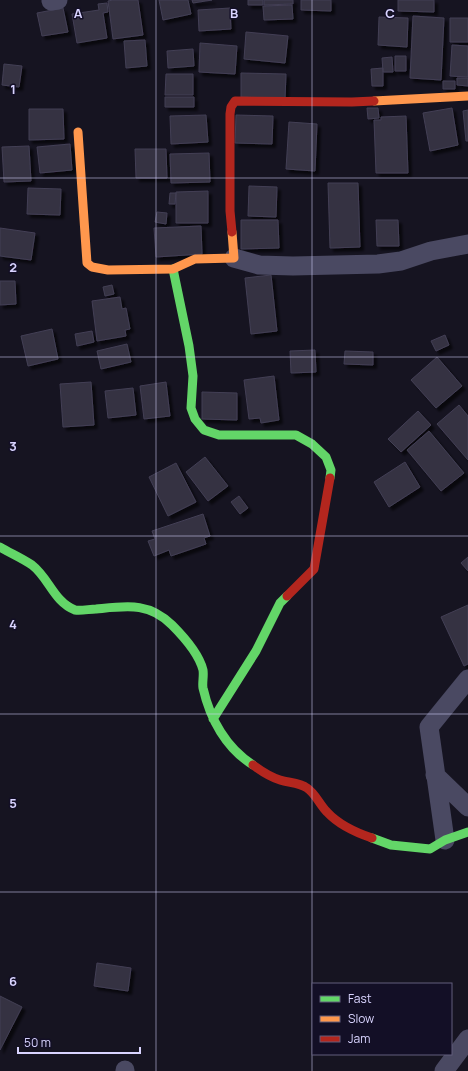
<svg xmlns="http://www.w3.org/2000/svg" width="468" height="1071" viewBox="0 0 468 1071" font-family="Manrope,sans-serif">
<defs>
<filter id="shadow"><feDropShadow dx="3.5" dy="3.5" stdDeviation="1" flood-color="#0009"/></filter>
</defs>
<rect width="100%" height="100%" fill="#161421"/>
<path fill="#343243" stroke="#433f54" filter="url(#shadow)" d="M 113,0 L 138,0 L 143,35 L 113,39 L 108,1 Z
M 159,0 L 188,0 L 191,14 L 163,20 Z
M 192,0 L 212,0 L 193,3 Z
M 248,0 L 263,0 L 263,5 L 248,5 Z
M 264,0 L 293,0 L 293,4 L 264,5 Z
M 301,0 L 331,0 L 331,11 L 301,10 Z
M 398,0 L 434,0 L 434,12 L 398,11 Z
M 107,3 L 108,12 L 103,13 L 107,38 L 77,43 L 72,14 L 99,10 L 98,4 Z
M 292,5 L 293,19 L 264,20 L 263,6 Z
M 63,8 L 68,32 L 42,36 L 37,13 Z
M 230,8 L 231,29 L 199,31 L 198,10 Z
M 413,16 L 444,18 L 441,80 L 410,78 Z
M 379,17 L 408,18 L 407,47 L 378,45 Z
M 450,18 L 468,18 L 468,42 L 450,42 Z
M 246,32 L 288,36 L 285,63 L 244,59 Z
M 145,40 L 147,66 L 126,68 L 124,41 Z
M 200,43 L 237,46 L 235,74 L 199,72 Z
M 452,45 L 468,46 L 468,77 L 450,76 Z
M 193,49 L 194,66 L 168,68 L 167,51 Z
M 395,56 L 406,56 L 406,71 L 395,71 Z
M 392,57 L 393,72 L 383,72 L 382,58 Z
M 4,64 L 22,66 L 19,87 L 2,85 Z
M 383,68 L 383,86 L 372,86 L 371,69 Z
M 241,73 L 286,74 L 285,99 L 241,97 Z
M 166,74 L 193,74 L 193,95 L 165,95 Z
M 457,78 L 468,78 L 468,86 L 457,85 Z
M 443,81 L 455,81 L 455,89 L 443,89 Z
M 165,97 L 194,97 L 194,107 L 165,107 Z
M 367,108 L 378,108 L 379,118 L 368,119 Z
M 452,108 L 458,145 L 430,151 L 423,113 Z
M 29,109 L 63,109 L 64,139 L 29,140 Z
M 468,110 L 468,141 L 466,141 L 463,111 Z
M 206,115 L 208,142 L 171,144 L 170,116 Z
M 236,115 L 273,116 L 272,144 L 235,143 Z
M 406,116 L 408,173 L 376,173 L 374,120 L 381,120 L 381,117 Z
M 289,122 L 317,124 L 315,171 L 286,169 Z
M 70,144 L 72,170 L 40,173 L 37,147 Z
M 29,146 L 31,181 L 4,182 L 2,147 Z
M 135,149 L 166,149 L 167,178 L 136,178 Z
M 209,153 L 210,182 L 171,183 L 170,154 Z
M 328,183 L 358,183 L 360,247 L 330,248 Z
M 249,186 L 277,187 L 276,217 L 248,216 Z
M 28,188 L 61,189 L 60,215 L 27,214 Z
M 208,191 L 208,223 L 176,223 L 176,192 Z
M 170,193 L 176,193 L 175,204 L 169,204 Z
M 157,212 L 167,213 L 166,224 L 155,222 Z
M 241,220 L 278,220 L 279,248 L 241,249 Z
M 376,220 L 398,220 L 399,246 L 377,246 Z
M 201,226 L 202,254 L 156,257 L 154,228 Z
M 0,228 L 35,233 L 31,260 L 0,256 Z
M 271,275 L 277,331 L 251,334 L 245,278 Z
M 0,281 L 15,281 L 16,304 L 0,305 Z
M 112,285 L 114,294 L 105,296 L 103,287 Z
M 120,297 L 122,309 L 126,308 L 130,329 L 125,330 L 126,336 L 97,341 L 92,301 Z
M 52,329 L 58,359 L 28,366 L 21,336 Z
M 92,331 L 94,342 L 77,346 L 75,334 Z
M 445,335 L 449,345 L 436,351 L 431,341 Z
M 127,344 L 131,362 L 101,369 L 97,351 Z
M 315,350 L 316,372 L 291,373 L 290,351 Z
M 345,351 L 373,352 L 373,365 L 344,364 Z
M 437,357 L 462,386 L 436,408 L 411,380 Z
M 274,376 L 279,420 L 261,423 L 260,418 L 249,419 L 244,380 Z
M 91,382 L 94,425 L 63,427 L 60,384 Z
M 166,382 L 170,416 L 144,419 L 140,386 Z
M 133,388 L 136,415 L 108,418 L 105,391 Z
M 202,392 L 237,393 L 237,420 L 202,419 Z
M 459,405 L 468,416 L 468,460 L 437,424 Z
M 418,411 L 431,425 L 401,452 L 388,439 Z
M 429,431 L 464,473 L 441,491 L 407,450 Z
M 205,457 L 228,486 L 208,501 L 186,472 Z
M 405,462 L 420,487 L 389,507 L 374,482 Z
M 176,463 L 196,502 L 168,516 L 149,477 Z
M 239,496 L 248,508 L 240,514 L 231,502 Z
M 203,514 L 210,536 L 204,538 L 206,544 L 171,556 L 169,550 L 154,556 L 148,541 L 155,539 L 152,531 Z
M 468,557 L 468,571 L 461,563 Z
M 468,605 L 468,664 L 464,666 L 441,617 Z
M 97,963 L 131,968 L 128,991 L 94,986 Z
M 0,996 L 22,1007 L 0,1050 Z"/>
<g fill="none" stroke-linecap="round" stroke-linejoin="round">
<path stroke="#4a4962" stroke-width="19" d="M 51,1 L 58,0
M 234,258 L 259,265 L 293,266 L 378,264 L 401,261 L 431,251 L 468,244
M 435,775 L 468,807
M 445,840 L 429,727 L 468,679
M 125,1070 L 125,1071
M 444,1071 L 468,1039"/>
<path stroke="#63d668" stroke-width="9" d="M 173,269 L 189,346 L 193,376 L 191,408 L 195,419 L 204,430 L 219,435 L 296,435 L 312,444 L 326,457 L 331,470 L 330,478
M 0,547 C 10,553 22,558 32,565 C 49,578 54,602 75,610 C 81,611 90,609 96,609 C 127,606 149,602 172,625 C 184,637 199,654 203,670 C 204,676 202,683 203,688 C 210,719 226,748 253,765
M 213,719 L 256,651 L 280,603 L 287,596
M 372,838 L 391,845 L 430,849 L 445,840 L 468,832"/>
<path stroke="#ff974d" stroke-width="9" d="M 374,101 L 468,96
M 78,132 L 87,263 L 92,267 L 108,270 L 173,269 L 195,259 L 234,258 L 232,232"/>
<path stroke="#b3261e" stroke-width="9" d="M 232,232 L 230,211 L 230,114 L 231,107 L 235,101 L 352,102 L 374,101
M 287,596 L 314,569 L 330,478
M 253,765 C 261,771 270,777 280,780 C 289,783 299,782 307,788 C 315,793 320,805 327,812 C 339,825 354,832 372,838"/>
</g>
<path fill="none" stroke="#d9d4ff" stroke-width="1" stroke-opacity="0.55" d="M 156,0 L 156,1071M 312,0 L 312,1071M 0,178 L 468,178M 0,357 L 468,357M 0,536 L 468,536M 0,714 L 468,714M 0,892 L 468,892"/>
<g font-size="13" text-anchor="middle" font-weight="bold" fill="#d9d4ff" stroke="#130f26" stroke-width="3" stroke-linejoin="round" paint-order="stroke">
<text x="78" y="18">A</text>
<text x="234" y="18">B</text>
<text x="390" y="18">C</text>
<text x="13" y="94">1</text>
<text x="13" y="272">2</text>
<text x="13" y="451">3</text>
<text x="13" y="629">4</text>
<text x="13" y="808">5</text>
<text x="13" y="986">6</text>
</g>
<rect x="312" y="983" width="140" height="72" fill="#130f26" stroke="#625e7d"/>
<rect x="320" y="996" width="20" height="6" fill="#63d668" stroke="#625e7d"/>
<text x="348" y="1003" font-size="12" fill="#d9d4ff">Fast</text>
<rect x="320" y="1016" width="20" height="6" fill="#ff974d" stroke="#625e7d"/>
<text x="348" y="1023" font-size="12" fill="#d9d4ff">Slow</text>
<rect x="320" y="1036" width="20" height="6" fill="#b3261e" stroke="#625e7d"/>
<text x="348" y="1043" font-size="12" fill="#d9d4ff">Jam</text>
<path d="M18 1047v6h122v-6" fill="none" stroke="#d9d4ff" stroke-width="2"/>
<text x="24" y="1047" font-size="12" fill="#d9d4ff" stroke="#130f26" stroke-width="3" paint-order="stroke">50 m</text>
</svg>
